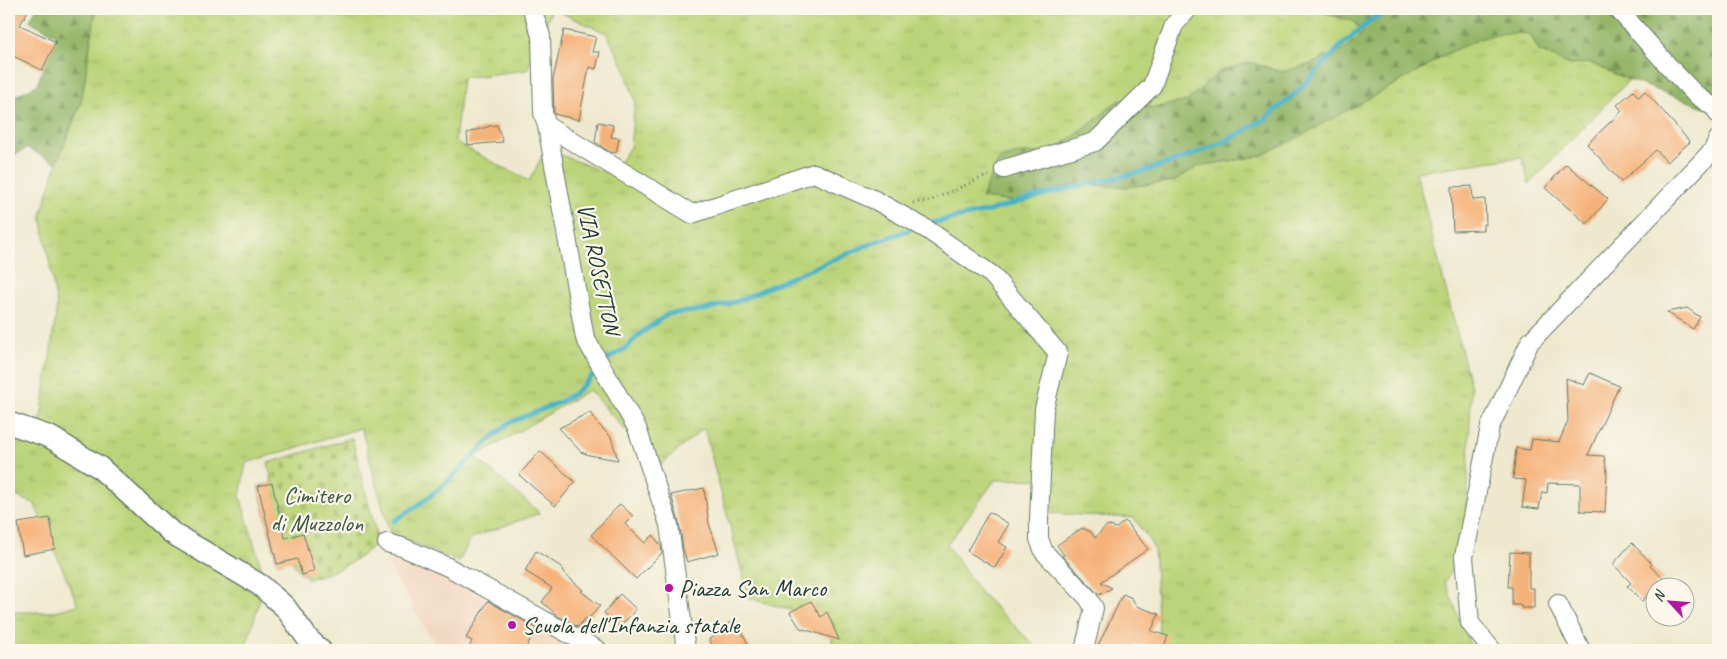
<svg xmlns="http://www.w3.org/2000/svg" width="1727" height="659" viewBox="0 0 1727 659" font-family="Caveat,sans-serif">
<defs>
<pattern id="grass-tufts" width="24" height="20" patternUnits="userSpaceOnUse" patternTransform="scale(1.25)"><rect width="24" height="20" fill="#bcd479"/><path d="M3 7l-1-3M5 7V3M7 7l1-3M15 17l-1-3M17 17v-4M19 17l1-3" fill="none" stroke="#a1b769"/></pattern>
<pattern id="forest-firs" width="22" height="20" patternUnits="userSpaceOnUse" patternTransform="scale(1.25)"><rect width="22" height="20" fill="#95b669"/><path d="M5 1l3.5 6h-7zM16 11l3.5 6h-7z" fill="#799557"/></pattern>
<pattern id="cemetery-stones" width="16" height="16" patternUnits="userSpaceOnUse" patternTransform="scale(1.25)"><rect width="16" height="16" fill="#bcd479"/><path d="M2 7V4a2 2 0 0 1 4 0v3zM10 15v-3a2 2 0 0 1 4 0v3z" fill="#a1b769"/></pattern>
</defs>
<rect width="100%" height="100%" fill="#fbf7ec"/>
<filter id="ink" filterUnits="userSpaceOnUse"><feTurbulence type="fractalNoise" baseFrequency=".02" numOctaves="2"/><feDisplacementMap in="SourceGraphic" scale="10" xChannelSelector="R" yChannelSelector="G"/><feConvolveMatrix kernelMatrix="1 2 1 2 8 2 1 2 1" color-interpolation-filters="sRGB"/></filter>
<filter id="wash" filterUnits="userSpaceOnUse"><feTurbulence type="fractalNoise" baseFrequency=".0096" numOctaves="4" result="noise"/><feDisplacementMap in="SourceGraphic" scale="20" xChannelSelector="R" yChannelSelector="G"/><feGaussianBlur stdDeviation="1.12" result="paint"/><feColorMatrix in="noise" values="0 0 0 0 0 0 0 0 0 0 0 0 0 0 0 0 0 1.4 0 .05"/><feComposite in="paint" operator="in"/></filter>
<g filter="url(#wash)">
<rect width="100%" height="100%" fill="#eee9ce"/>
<path fill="#f1d5bd" d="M 385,560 L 408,560 L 488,600 L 583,650 L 438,650 Z"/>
<path fill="url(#grass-tufts)" stroke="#6e8856" d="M 96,9 L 552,9 L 527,70 L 462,78 L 455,142 L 529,181 L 546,149 L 611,175 L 630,147 L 635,101 L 625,69 L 606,33 L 553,9 L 1320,9 L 1330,15 L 1352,20 L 1363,33 L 1344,49 L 1311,64 L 1282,72 L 1249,62 L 1219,72 L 1187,101 L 1153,108 L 1120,99 L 1082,131 L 981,198 L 1018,202 L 1073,184 L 1128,187 L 1174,181 L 1198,166 L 1260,156 L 1421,70 C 1446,53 1475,36 1506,33 C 1514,32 1522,33 1530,34 L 1539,51 L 1570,64 L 1590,63 L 1629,80 L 1529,184 L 1522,157 L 1416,172 L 1471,388 L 1466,536 L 1445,582 L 1472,650 L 1160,650 L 1154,548 L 1134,518 L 1045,513 L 1046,479 L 995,480 L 947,545 L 980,592 L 1039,650 L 831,650 L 834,623 L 749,598 L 704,428 L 658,467 L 589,390 L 475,457 L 540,513 L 471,538 L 459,562 L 390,533 L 361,428 L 246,463 L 240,496 L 265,581 L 190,537 L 40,425 L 57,306 L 41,215 L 57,163 L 81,102 Z
M 9,432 L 42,444 L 93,474 L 151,529 L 198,560 L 261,596 L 245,650 L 9,650 L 9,612 L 51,612 L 78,605 L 34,503 L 9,494 Z"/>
<path fill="url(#forest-firs)" stroke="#5a7a4e" d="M 36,9 L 96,9 L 81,102 L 57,163 L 27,148 L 9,158 L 9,99 L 37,85 L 56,35 L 30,21 Z
M 1320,9 L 1718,9 L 1718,112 L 1629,80 L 1590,63 L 1570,65 L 1539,51 L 1530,34 L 1507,33 L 1482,38 L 1441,56 L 1421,70 L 1297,138 L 1260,156 L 1199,166 L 1174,181 L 1128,187 L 1073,184 L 1018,202 L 981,198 L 999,159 L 1022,153 L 1050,153 L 1082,131 L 1121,99 L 1153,108 L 1187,101 L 1219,72 L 1249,62 L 1282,72 L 1311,64 L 1344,49 L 1363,33 L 1352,20 L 1330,15 Z"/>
<path fill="url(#cemetery-stones)" stroke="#6e8856" d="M 352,438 L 378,541 C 358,562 336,572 307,579 L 306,574 L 302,575 L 291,560 L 277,564 L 258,486 L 272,483 L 268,463 Z"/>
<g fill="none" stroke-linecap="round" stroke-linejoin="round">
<path stroke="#47b2c5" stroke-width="5" d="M 1707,9 L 1718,12
M 927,224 L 989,211 L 1046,194 L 1141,172 L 1190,156 L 1226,141 L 1265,119 L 1295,94 L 1343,44 L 1375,17 L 1402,9
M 608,359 L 626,348 L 641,333 L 668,314 L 704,310 L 738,301 L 780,282 L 873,243 L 914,228
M 394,521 L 417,506 L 444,485 L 486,443 L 509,423 L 560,402 L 575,393 L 596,372"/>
</g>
<g id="blocks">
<path fill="#f5b37b" d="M 9,9 L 29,9 L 20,25 L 56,42 L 42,70 L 9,54 Z
M 564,30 L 596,37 L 592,52 L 600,52 L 596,69 L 589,67 L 579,120 L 554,114 L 554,111 L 553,79 Z
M 1633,91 L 1639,97 L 1645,91 L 1690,142 L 1667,162 L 1656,150 L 1621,182 L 1587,144 L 1622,111 L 1617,105 Z
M 598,122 L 613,125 L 611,137 L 619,138 L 616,153 L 610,152 L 595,142 Z
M 497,125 L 503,142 L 468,145 L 467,133 L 490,126 Z
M 1566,164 L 1608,199 L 1587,224 L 1545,188 Z
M 1472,186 L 1473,200 L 1485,199 L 1486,224 L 1483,224 L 1483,230 L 1453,231 L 1451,187 Z
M 1687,308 L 1700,317 L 1693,329 L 1667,312 Z
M 1590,373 L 1619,386 L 1588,455 L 1604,456 L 1607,472 L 1605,512 L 1580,511 L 1580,484 L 1548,483 L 1547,493 L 1542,492 L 1539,509 L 1522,507 L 1526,480 L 1513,479 L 1516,448 L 1530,450 L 1532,439 L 1559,442 L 1568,421 L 1566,378 L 1584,385 Z
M 590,412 L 595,421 L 611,437 L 618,460 L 589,455 L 581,452 L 559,428 Z
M 540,451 L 575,482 L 555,506 L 519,475 Z
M 272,483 L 285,538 L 303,533 L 314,571 L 302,575 L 297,559 L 277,564 L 258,486 Z
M 704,488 L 709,524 L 719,553 L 687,562 L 683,549 L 679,522 L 671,495 Z
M 620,504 L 633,516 L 625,524 L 645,543 L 653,535 L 661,546 L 662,553 L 636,579 L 591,535 Z
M 989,512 L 1009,524 L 998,542 L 1007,547 L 995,568 L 967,551 Z
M 50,518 L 55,549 L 23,555 L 18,523 Z
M 1125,521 L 1148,549 L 1101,582 L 1112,588 L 1099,595 L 1062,556 L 1064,555 L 1057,545 L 1082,528 L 1091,532 L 1095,538 L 1107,525 L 1116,528 Z
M 1632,543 L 1652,564 L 1650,566 L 1664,579 L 1654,586 L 1654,588 L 1642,601 L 1627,586 L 1631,583 L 1613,564 Z
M 536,551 L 563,568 L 562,570 L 565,574 L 583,590 L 581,591 L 600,606 L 588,619 L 586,618 L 578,627 L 558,616 L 542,602 L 552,588 L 525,571 Z
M 1510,552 L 1529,553 L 1529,588 L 1534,588 L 1534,608 L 1521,608 L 1521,605 L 1512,605 L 1512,587 L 1508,587 Z
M 620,594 L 636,609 L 620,627 L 604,613 Z
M 1123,594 L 1132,598 L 1136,606 L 1159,614 L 1151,631 L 1168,636 L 1163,650 L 1158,650 L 1135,644 L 1132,650 L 1096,650 Z
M 488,601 L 536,628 L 525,650 L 468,650 L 472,641 L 466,638 Z
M 811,601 L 821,617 L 827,612 L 839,640 L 800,628 L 790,612 Z
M 736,620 L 751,650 L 715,650 L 709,639 L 715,636 L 713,631 Z"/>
</g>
</g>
<g filter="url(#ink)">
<use href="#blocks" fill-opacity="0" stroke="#67796a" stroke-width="1"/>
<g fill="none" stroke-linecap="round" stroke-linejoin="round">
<g stroke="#67796a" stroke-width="20">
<path id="minor" d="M 532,9 L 541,36 L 543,113 L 547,126 L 585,338 L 637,428 L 669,525 L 686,650
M 1618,9 L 1672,70 L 1695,94 L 1716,109 L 1718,114
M 547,126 L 692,214 L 814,173 L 875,200 L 928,230 L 992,275 L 1058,353 L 1044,409 L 1039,519 L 1039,539 L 1044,552 L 1088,598 L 1094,608 L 1084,650
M 1004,169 L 1095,142 L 1152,86 L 1174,25 L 1188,9
M 387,543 L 402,547 L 448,567 L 598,650
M 1558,604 L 1581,650
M 1492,650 L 1470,623 L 1464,557 L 1490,427 L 1530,342 L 1713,150 L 1718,139"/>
</g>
<g stroke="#67796a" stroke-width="24">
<path id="tertiary" d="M 9,423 L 50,437 L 99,467 L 172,533 L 260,585 L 285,607 L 308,639 L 320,650"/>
</g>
<path stroke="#67796a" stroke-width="3" stroke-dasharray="1 4" stroke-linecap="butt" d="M 913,203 L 929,201 L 989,175"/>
<use href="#minor" stroke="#fff" stroke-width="18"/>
<use href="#tertiary" stroke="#fff" stroke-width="21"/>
</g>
</g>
<g fill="#b5179e" stroke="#fbf7ec" stroke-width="2">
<circle cx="669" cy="588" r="5"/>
<circle cx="512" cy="625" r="5"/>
</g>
<g text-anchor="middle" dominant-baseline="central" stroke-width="4.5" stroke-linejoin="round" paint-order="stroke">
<g font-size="24" fill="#1f3d34" stroke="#fbf7ec">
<text transform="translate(599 269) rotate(78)">VIA ROSETTON</text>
</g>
<g font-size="24" fill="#3e5b42" stroke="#fbf7ec">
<text x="317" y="495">Cimitero<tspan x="317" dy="28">di Muzzolon</tspan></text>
</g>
<g font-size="24" fill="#1f3d34" stroke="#fbf7ec" text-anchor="start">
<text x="679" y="588">Piazza San Marco</text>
<text x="522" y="625">Scuola dell'Infanzia statale</text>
</g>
</g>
<rect width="1727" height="659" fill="none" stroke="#fbf7ec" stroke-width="30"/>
<g transform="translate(1670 602) rotate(296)"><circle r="24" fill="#fbf7ec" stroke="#a3ada2"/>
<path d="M0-4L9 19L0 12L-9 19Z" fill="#b5179e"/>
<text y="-8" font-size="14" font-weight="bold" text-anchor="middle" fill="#1f3d34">N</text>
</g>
</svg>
